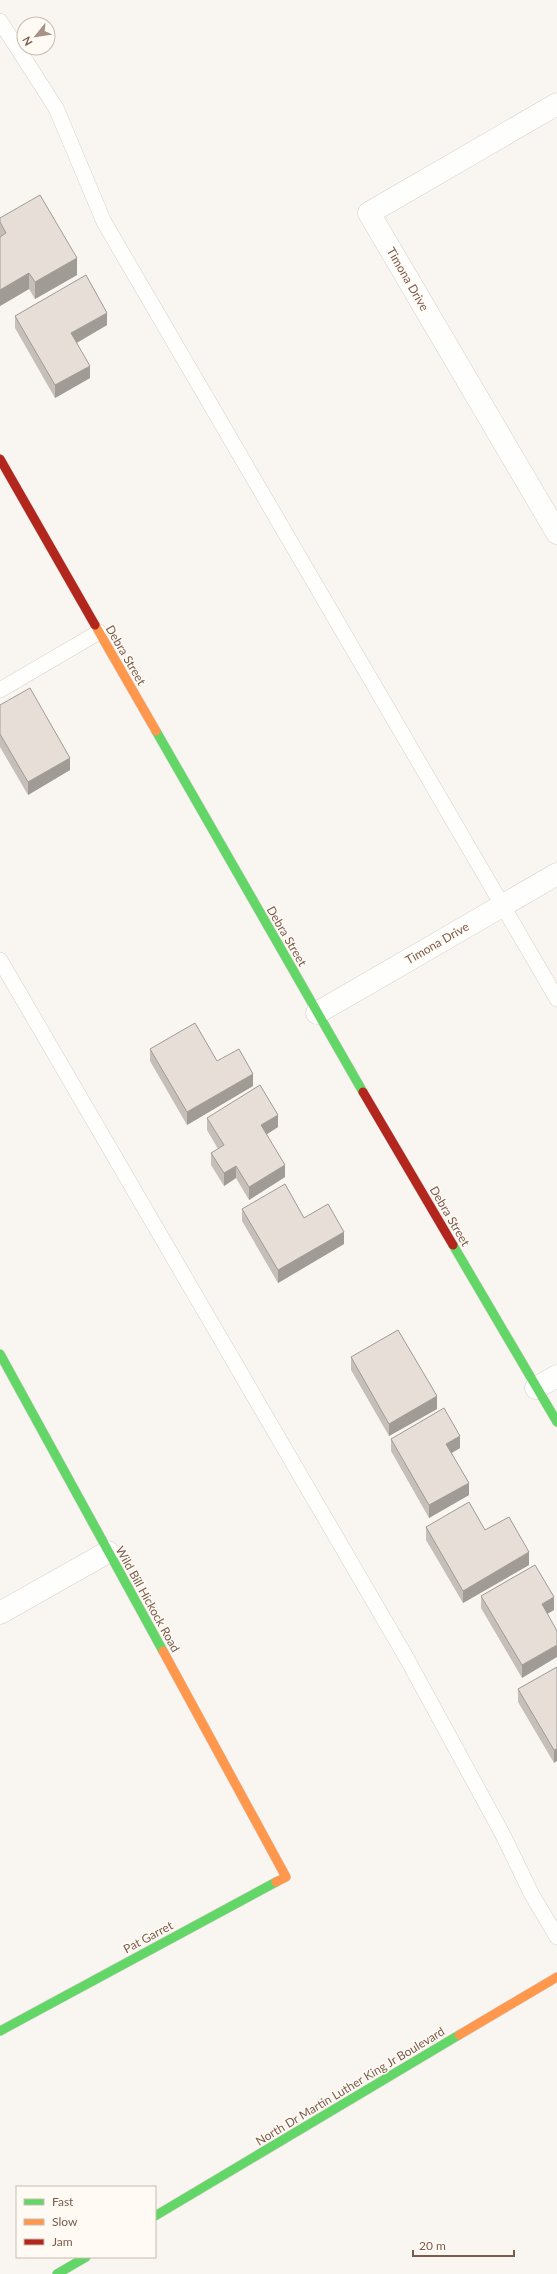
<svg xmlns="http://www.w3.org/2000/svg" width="557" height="2274" viewBox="0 0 557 2274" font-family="Lato,sans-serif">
<rect width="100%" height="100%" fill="#f9f5f0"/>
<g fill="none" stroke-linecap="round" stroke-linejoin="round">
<g stroke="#d7d1cb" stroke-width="16">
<path id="lane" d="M 0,21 L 56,108 L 104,222 L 557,999
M 0,690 L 99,632
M 0,960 L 406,1657 L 503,1835 L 532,1895 L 557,1937"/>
</g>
<g stroke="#d7d1cb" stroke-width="23">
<path id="street" d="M 557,104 L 369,213 L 557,533
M 317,1013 L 557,874
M 536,1388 L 557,1376
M 0,1613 L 108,1552"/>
</g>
<g stroke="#d9d2cb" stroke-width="10">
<path id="fast" d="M 156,731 L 363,1092
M 453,1245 L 557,1422
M 0,1354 L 163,1651
M 0,2031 L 276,1882
M 155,2216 L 459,2035
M 57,2274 L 86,2257"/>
</g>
<g stroke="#d9d2cb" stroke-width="10">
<path id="slow" d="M 95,625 L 156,731
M 163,1651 L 286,1877 L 276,1882
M 459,2035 L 557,1977"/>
</g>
<g stroke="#d9d2cb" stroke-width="10">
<path id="jam" d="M 0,459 L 95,625
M 363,1092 L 453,1245"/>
</g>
<use href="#lane" stroke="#fefefd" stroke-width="15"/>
<use href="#street" stroke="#fefefd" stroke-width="22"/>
<use href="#fast" stroke="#63d668" stroke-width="9"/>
<use href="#slow" stroke="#ff974d" stroke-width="9"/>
<use href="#jam" stroke="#b3261e" stroke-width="9"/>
</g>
<path fill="#c6bfb9" d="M 0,218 L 77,275 L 35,299 L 29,289 L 0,306 Z
M 15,316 L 107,325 L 77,343 L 90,378 L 55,398 L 15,328 Z
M 0,705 L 70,770 L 28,795 L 0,747 Z
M 150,1049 L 217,1061 L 253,1086 L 187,1125 L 150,1061 Z
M 207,1118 L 278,1127 L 267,1134 L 285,1177 L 249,1200 L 236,1178 L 224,1186 L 211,1165 L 211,1153 L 218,1149 L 207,1130 Z
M 242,1209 L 304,1218 L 344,1244 L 278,1283 L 242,1221 Z
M 351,1357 L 437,1409 L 389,1436 L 351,1370 Z
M 391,1439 L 460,1448 L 452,1453 L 469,1495 L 429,1518 L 391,1451 Z
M 426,1527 L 485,1530 L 529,1565 L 463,1603 L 426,1540 Z
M 481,1596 L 554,1610 L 547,1613 L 522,1678 L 481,1608 Z
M 557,1667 L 554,1763 L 518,1702 L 518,1689 Z"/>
<path fill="#a19b96" d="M 77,258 L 77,275 L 35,299 L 35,282 Z
M 29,273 L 29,289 L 0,306 L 0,290 Z
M 107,313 L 107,325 L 71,346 L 71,333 Z
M 90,366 L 90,378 L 55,398 L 55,385 Z
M 70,758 L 70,770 L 28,795 L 28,782 Z
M 253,1074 L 253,1086 L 187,1125 L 187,1112 Z
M 278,1115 L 278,1127 L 261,1138 L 261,1125 Z
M 285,1165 L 285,1177 L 249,1200 L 249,1187 Z
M 236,1166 L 236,1178 L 224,1186 L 224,1173 Z
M 344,1232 L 344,1244 L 278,1283 L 278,1270 Z
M 437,1396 L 437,1409 L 389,1436 L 389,1424 Z
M 460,1436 L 460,1448 L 446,1456 L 446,1444 Z
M 469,1483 L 469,1495 L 429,1518 L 429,1505 Z
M 529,1552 L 529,1565 L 463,1603 L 463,1591 Z
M 554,1597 L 554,1610 L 542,1617 L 542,1604 Z
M 557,1645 L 557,1657 L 522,1678 L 522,1665 Z
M 557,1749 L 557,1761 L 554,1763 L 554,1750 Z"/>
<path fill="#e6ded7" stroke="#a19b96" d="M 40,195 L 77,258 L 35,282 L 29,273 L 0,290 L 0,237 L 6,233 L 0,222 L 0,218 Z
M 86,275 L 107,313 L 71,333 L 90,366 L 55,385 L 15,316 Z
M 30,688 L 70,758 L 28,782 L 0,734 L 0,705 Z
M 195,1023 L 217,1061 L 239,1049 L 253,1074 L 187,1112 L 150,1049 Z
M 260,1085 L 278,1115 L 261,1125 L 285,1165 L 249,1187 L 236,1166 L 224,1173 L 211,1153 L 224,1145 L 207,1118 Z
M 285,1184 L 304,1218 L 328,1204 L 344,1232 L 278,1270 L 242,1209 Z
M 398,1330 L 437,1396 L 389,1424 L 351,1357 Z
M 444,1408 L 460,1436 L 446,1444 L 469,1483 L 429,1505 L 391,1439 Z
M 469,1502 L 485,1530 L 509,1517 L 529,1552 L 463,1591 L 426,1527 Z
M 535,1565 L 554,1597 L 542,1604 L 557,1631 L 557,1645 L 522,1665 L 481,1596 Z
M 557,1667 L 557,1749 L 554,1750 L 518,1689 Z"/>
<g text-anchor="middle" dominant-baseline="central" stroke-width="3" stroke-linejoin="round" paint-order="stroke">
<g font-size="12" fill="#7a5c4d" stroke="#fffaf3">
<text transform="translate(408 279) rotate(60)">Timona Drive</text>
<text transform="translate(126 655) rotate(60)">Debra Street</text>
<text transform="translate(287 936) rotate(60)">Debra Street</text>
<text transform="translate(437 943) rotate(-30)">Timona Drive</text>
<text transform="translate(450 1216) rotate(60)">Debra Street</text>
<text transform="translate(148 1599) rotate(61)">Wild Bill Hickock Road</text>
<text transform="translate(148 1937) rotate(-28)">Pat Garret</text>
<text transform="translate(350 2086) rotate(-31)">North Dr Martin Luther King Jr Boulevard</text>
</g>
</g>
<rect x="16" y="2186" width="140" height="72" fill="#fffaf3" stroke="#cabbb1"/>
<rect x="24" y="2199" width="20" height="6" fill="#63d668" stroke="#cabbb1"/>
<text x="52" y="2206" font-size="12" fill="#7a5c4d">Fast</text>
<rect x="24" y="2219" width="20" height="6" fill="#ff974d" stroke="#cabbb1"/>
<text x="52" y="2226" font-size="12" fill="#7a5c4d">Slow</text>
<rect x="24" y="2239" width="20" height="6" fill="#b3261e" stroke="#cabbb1"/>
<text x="52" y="2246" font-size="12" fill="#7a5c4d">Jam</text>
<g transform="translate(36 36) rotate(240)"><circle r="19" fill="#fffaf3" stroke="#cabbb1"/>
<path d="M0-3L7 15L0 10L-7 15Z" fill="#a69286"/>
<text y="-6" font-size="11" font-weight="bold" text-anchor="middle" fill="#7a5c4d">N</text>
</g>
<path d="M413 2250v6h101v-6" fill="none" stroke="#7a5c4d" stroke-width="2"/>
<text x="419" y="2250" font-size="12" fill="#7a5c4d" stroke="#fffaf3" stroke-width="3" paint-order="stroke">20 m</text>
</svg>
